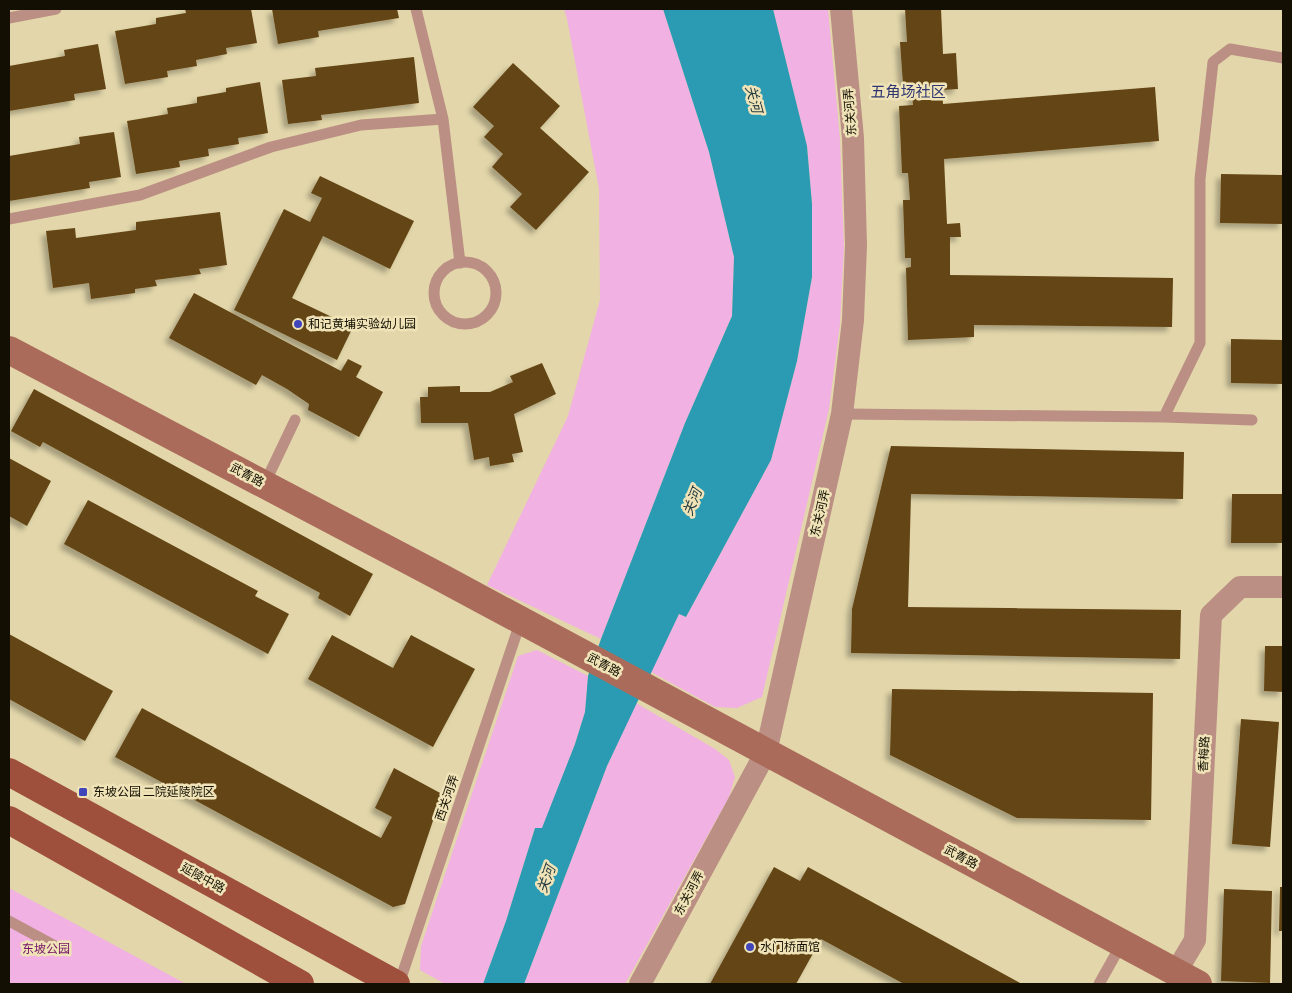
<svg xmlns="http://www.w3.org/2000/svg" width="1292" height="993" viewBox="0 0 1292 993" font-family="'Asap Condensed','Noto Sans SC',sans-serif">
<defs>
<filter id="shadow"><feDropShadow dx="-4.5" dy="4.5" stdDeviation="2.5" flood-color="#0004"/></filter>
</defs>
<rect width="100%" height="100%" fill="#e2d6aa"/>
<path fill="#f1b1e2" d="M 564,9 L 663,9 L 709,152 L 734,257 L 732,316 L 685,423 L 601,639 L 487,585 L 568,416 L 600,300 L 599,189 L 567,19 Z
M 773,9 L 828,9 L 840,139 L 844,247 L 840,324 L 829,409 L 762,697 L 737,708 L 715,707 L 651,672 L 679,614 L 686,617 L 771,460 L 797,361 L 812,277 L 812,204 L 807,146 Z
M 537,650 L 588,676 L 585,712 L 575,744 L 542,829 L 535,828 L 506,921 L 483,984 L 445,984 L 420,970 L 421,946 L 518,656 Z
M 636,703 L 715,749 L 729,760 L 735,777 L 729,797 L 625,984 L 524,984 L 607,766 Z
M 9,888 L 186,984 L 9,984 Z"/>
<path fill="#2a9bb2" d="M 663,9 L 773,9 L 807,146 L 812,204 L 812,277 L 797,361 L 771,460 L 686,617 L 679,614 L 607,766 L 524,984 L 483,984 L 506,921 L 535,828 L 542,828 L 575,744 L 585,712 L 588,676 L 601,639 L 685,423 L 732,316 L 734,257 L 709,152 Z"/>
<path fill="#644514" filter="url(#shadow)" d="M 185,9 L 251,9 L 257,43 L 226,48 L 227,54 L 196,60 L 197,66 L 167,71 L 168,77 L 125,84 L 115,31 L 156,24 L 156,18 L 186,13 Z
M 272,9 L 397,9 L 399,18 L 318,31 L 319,37 L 278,44 Z
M 905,9 L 941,9 L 943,54 L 956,53 L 958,89 L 942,90 L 943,104 L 1155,87 L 1159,141 L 944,159 L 947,224 L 960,223 L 961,237 L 950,237 L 950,275 L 1173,278 L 1172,327 L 974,325 L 974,337 L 908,340 L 906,268 L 911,267 L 911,258 L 905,258 L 903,200 L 910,200 L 908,173 L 902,173 L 899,106 L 913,105 L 911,83 L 903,84 L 900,42 L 907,42 Z
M 98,44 L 106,89 L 74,94 L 75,100 L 9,111 L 9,66 L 65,56 L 64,50 Z
M 414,57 L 419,103 L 321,115 L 322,120 L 288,124 L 282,80 L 316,76 L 315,68 Z
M 513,63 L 560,106 L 540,128 L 589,172 L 536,230 L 510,207 L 522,194 L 492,167 L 503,154 L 484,137 L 494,126 L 473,107 Z
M 260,82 L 268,133 L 238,138 L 239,144 L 208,149 L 209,156 L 179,161 L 180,167 L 136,174 L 127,121 L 168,114 L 167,108 L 197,103 L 197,97 L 226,92 L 226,88 Z
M 114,132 L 121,177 L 89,182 L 90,188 L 9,201 L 9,156 L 80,144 L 79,137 Z
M 1221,174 L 1283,175 L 1283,224 L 1220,223 Z
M 320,176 L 414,221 L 390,269 L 323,236 L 292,298 L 353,327 L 337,360 L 234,310 L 284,209 L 310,222 L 322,198 L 311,193 Z
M 220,212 L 227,265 L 199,269 L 201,274 L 155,280 L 157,286 L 135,289 L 135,293 L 91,299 L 89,283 L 53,288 L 46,231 L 75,228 L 76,238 L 136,230 L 136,222 Z
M 194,293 L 341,371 L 348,359 L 362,366 L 356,377 L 383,392 L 359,437 L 308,410 L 309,404 L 287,389 L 262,375 L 256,385 L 169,338 Z
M 1231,339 L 1283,340 L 1283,384 L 1231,383 Z
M 542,363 L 556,394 L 514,414 L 523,452 L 512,454 L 514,462 L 490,466 L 489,457 L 474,460 L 468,423 L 421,423 L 420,397 L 428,397 L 428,387 L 460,386 L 460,392 L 490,392 L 513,382 L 510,376 Z
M 34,389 L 373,574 L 350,616 L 318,598 L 320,593 L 43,442 L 40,447 L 11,431 Z
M 891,446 L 1184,452 L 1183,499 L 911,494 L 908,607 L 1181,610 L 1180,659 L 851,653 L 852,609 Z
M 9,458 L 51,481 L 27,526 L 9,516 Z
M 1232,494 L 1283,494 L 1283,543 L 1231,543 Z
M 88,500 L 258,591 L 255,596 L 289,614 L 268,654 L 64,544 Z
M 9,634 L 113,691 L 85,741 L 9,699 Z
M 332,635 L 393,668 L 411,635 L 475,669 L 433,747 L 308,679 Z
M 1265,646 L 1283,646 L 1283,692 L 1264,691 Z
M 892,689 L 1153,693 L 1151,820 L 1017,818 L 890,755 Z
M 142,708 L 381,838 L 392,817 L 375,808 L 394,768 L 442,794 L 405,904 L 393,907 L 115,757 Z
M 1241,719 L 1279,722 L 1270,847 L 1232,844 Z
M 774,867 L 800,881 L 808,867 L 1022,984 L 904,984 L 821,939 L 796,984 L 710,984 Z
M 1280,887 L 1283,887 L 1283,931 L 1279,931 Z
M 1224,889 L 1272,891 L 1270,983 L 1221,981 Z"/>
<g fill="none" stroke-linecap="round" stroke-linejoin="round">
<path stroke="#bb8f83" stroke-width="11" d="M 416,9 L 443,119 L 460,263
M 9,18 L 56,9
M 9,219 L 140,195 L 271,147 L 361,125 L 443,119
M434 293a31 31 0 1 1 62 0a31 31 0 1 1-62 0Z
M 842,414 L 1164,417 L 1200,343 L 1200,179 L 1213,62 L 1230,49 L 1283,58
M 1164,417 L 1252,420
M 264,485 L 295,420
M 9,921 L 57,947
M 399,984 L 521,620
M 1099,984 L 1122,943"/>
<path stroke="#bb8f83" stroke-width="22" d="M 1176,972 L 1195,940 L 1211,615 L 1240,587 L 1283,587
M 640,984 L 766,752 L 842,414 L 853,320 L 856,245 L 853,138 L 841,9"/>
<path stroke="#ab6b5b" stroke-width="28" d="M 9,350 L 442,578 L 1198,984"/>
<path stroke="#9e503d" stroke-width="28" d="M 9,772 L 396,984
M 9,820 L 300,984"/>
</g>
<g fill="#4045ba" stroke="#efe3b7" stroke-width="2">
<circle cx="298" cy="324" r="5"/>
<rect x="78" y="787" width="10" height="10" rx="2.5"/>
<circle cx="750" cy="947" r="5"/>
</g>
<g text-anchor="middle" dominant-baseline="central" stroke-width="5" stroke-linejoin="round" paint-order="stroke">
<g font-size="12" fill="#130f02" stroke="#efe3b7">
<text transform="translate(850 112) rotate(-95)">东关河弄</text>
<text transform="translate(247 475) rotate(28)">武青路</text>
<text transform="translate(820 513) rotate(-77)">东关河弄</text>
<text transform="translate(604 665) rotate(28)">武青路</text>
<text transform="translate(1204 754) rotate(-87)">香梅路</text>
<text transform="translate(447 798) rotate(-71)">西关河弄</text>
<text transform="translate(961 857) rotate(28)">武青路</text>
<text transform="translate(203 878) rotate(29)">延陵中路</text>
<text transform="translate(689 893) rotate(-62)">东关河弄</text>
</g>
<g font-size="12" fill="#130f02" stroke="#efe3b7" text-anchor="start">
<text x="308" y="324">和记黄埔实验幼儿园</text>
<text x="93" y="792">东坡公园 二院延陵院区</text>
<text x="760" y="947">水门桥面馆</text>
</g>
<g font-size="12" fill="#751467" stroke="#efe3b7">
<text x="46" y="949">东坡公园</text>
</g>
<g font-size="14" font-style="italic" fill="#1f373d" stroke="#efe3b7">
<text transform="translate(754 99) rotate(75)">关河</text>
<text transform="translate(692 502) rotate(-68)">关河</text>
<text transform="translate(546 879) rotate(-70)">关河</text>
</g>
<g font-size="15" fill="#2f3670" stroke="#efe3b7">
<text x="908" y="91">五角场社区</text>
</g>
</g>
<rect width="1292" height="993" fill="none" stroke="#130f02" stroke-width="20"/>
</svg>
